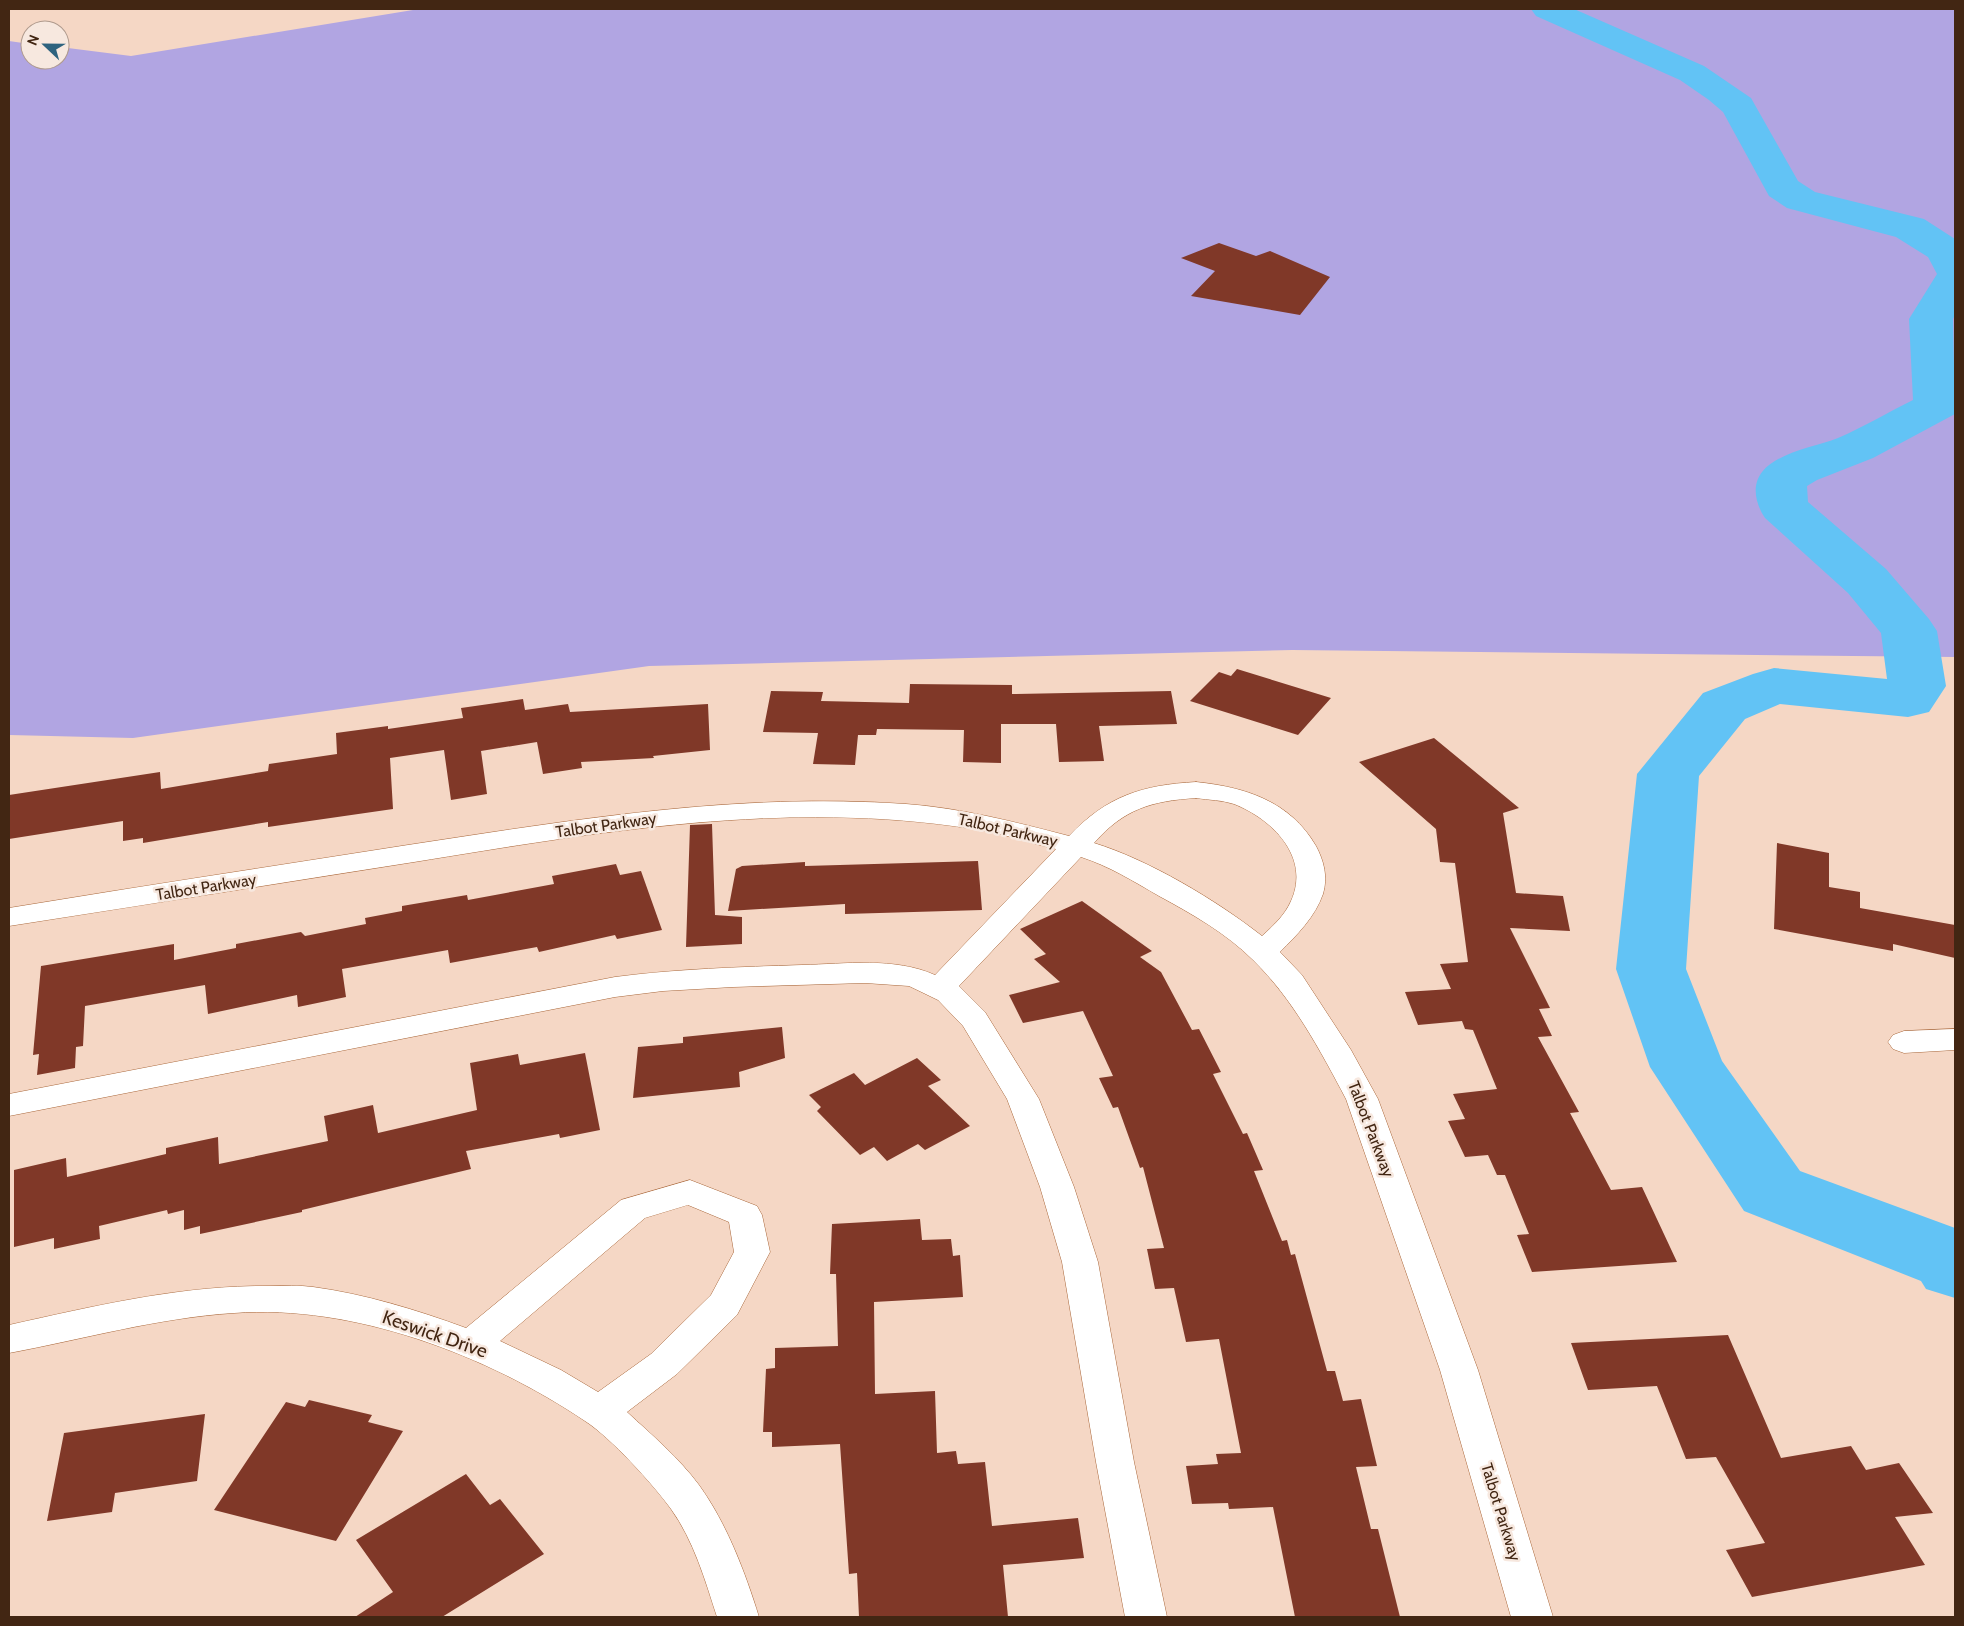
<svg xmlns="http://www.w3.org/2000/svg" width="1964" height="1626" viewBox="0 0 1964 1626" font-family="Cabin,sans-serif">
<rect width="100%" height="100%" fill="#f5d7c5"/>
<path fill="#b1a5e2" d="M 419,9 L 1955,9 L 1955,657 L 1292,650 L 649,666 L 133,738 L 9,735 L 9,41 L 30,44 L 30,60 L 60,60 L 60,47 L 131,56 Z"/>
<g fill="none" stroke-linecap="round" stroke-linejoin="round">
<path fill="#62c3f5" fill-rule="evenodd" d="M 1531,9 L 1574,9 L 1704,66 L 1751,98 L 1798,181 L 1815,192 L 1924,219 L 1955,239 L 1955,315 L 1953,319 L 1955,414 L 1873,458 L 1817,480 L 1807,486 L 1808,502 L 1886,569 L 1929,619 L 1937,631 L 1946,686 L 1929,712 L 1908,717 L 1780,704 L 1745,719 L 1699,776 L 1686,969 L 1722,1061 L 1800,1171 L 1955,1228 L 1955,1298 L 1926,1289 L 1921,1281 L 1744,1211 L 1650,1067 L 1616,969 L 1637,774 L 1703,693 L 1753,674 L 1774,668 L 1887,679 L 1881,633 L 1848,593 L 1765,518 C 1756,505 1751,486 1762,472 C 1778,452 1815,447 1838,438 C 1864,427 1888,412 1913,400 L 1909,319 L 1937,274 L 1928,257 L 1896,237 L 1787,208 L 1769,196 L 1723,112 L 1709,100 L 1680,80 L 1536,16 Z"/>
</g>
<path fill="#803828" d="M 1219,243 L 1256,256 L 1270,251 L 1330,277 L 1300,315 L 1191,296 L 1215,271 L 1181,258 Z
M 1237,669 L 1331,698 L 1298,735 L 1190,701 L 1219,672 L 1231,676 Z
M 910,684 L 1012,685 L 1012,694 L 1171,691 L 1177,724 L 1099,726 L 1104,761 L 1059,762 L 1056,724 L 1001,724 L 1001,763 L 963,762 L 964,730 L 877,729 L 876,735 L 858,735 L 855,765 L 813,764 L 818,733 L 763,732 L 771,691 L 823,692 L 821,701 L 909,703 Z
M 523,699 L 525,710 L 568,704 L 570,712 L 708,704 L 710,750 L 653,756 L 654,758 L 581,762 L 582,768 L 543,774 L 537,742 L 481,751 L 487,794 L 451,800 L 444,750 L 390,758 L 393,809 L 268,827 L 268,822 L 143,843 L 143,838 L 123,841 L 123,821 L 9,839 L 9,795 L 160,772 L 161,789 L 268,771 L 269,764 L 337,754 L 336,733 L 388,726 L 388,729 L 463,718 L 461,708 Z
M 1434,738 L 1519,808 L 1503,813 L 1516,893 L 1563,896 L 1570,931 L 1510,928 L 1550,1008 L 1539,1009 L 1552,1036 L 1538,1037 L 1579,1112 L 1570,1113 L 1611,1190 L 1642,1187 L 1677,1262 L 1532,1272 L 1517,1235 L 1529,1234 L 1505,1175 L 1497,1175 L 1488,1155 L 1465,1157 L 1448,1121 L 1465,1119 L 1453,1094 L 1497,1089 L 1473,1030 L 1465,1029 L 1462,1021 L 1418,1025 L 1405,992 L 1451,989 L 1440,964 L 1468,962 L 1455,863 L 1440,862 L 1436,829 L 1359,762 Z
M 712,824 L 715,915 L 742,917 L 742,944 L 686,947 L 690,825 Z
M 1777,843 L 1829,853 L 1829,887 L 1860,892 L 1860,908 L 1955,925 L 1955,958 L 1893,944 L 1893,951 L 1774,929 Z
M 978,861 L 982,910 L 845,914 L 845,904 L 728,911 L 736,869 L 742,866 L 805,862 L 805,866 Z
M 616,864 L 620,875 L 641,871 L 662,930 L 617,939 L 615,935 L 539,952 L 537,947 L 450,963 L 448,950 L 342,969 L 346,997 L 298,1007 L 297,995 L 208,1014 L 205,985 L 85,1006 L 83,1046 L 76,1047 L 75,1068 L 37,1075 L 39,1054 L 33,1055 L 41,966 L 174,944 L 174,960 L 236,948 L 236,944 L 301,932 L 305,936 L 366,924 L 365,918 L 402,911 L 402,906 L 467,895 L 468,900 L 554,884 L 552,876 Z
M 1082,901 L 1152,951 L 1140,957 L 1161,972 L 1192,1030 L 1199,1029 L 1221,1072 L 1213,1074 L 1243,1134 L 1247,1133 L 1263,1170 L 1254,1171 L 1282,1241 L 1287,1240 L 1291,1255 L 1295,1254 L 1327,1371 L 1335,1371 L 1343,1401 L 1361,1399 L 1377,1466 L 1356,1467 L 1371,1529 L 1378,1529 L 1400,1617 L 1295,1617 L 1273,1507 L 1229,1509 L 1228,1503 L 1192,1504 L 1186,1466 L 1218,1464 L 1216,1454 L 1241,1453 L 1219,1339 L 1186,1342 L 1174,1288 L 1155,1289 L 1147,1249 L 1164,1248 L 1143,1167 L 1140,1168 L 1118,1107 L 1113,1108 L 1099,1078 L 1113,1076 L 1083,1011 L 1023,1023 L 1009,995 L 1060,982 L 1034,959 L 1046,954 L 1020,929 Z
M 782,1027 L 785,1058 L 739,1072 L 740,1087 L 633,1098 L 638,1047 L 683,1043 L 683,1037 Z
M 585,1053 L 600,1130 L 560,1138 L 559,1134 L 466,1151 L 471,1169 L 302,1210 L 302,1212 L 200,1234 L 200,1226 L 184,1230 L 184,1210 L 168,1214 L 167,1210 L 99,1226 L 100,1239 L 54,1249 L 54,1238 L 14,1247 L 14,1170 L 66,1158 L 67,1177 L 166,1154 L 166,1148 L 218,1137 L 219,1164 L 328,1141 L 324,1116 L 373,1105 L 378,1133 L 477,1110 L 470,1063 L 518,1054 L 520,1065 Z
M 917,1058 L 941,1080 L 928,1086 L 970,1126 L 925,1150 L 918,1144 L 887,1161 L 874,1147 L 860,1155 L 817,1111 L 821,1107 L 809,1095 L 854,1073 L 865,1085 Z
M 920,1219 L 922,1240 L 951,1239 L 953,1256 L 960,1255 L 963,1297 L 874,1302 L 875,1394 L 935,1391 L 937,1453 L 956,1451 L 958,1464 L 985,1462 L 992,1526 L 1078,1518 L 1084,1558 L 1003,1565 L 1008,1617 L 859,1617 L 857,1573 L 849,1574 L 840,1444 L 772,1447 L 772,1432 L 763,1432 L 766,1369 L 775,1368 L 775,1348 L 838,1346 L 836,1274 L 830,1274 L 832,1224 Z
M 1728,1335 L 1781,1458 L 1851,1446 L 1866,1470 L 1899,1463 L 1933,1513 L 1895,1517 L 1925,1565 L 1752,1597 L 1726,1550 L 1765,1543 L 1716,1457 L 1686,1459 L 1657,1386 L 1588,1390 L 1571,1343 Z
M 309,1400 L 372,1415 L 368,1422 L 403,1431 L 336,1541 L 214,1510 L 286,1402 L 305,1407 Z
M 205,1414 L 197,1481 L 115,1493 L 112,1512 L 47,1521 L 64,1433 Z
M 466,1474 L 490,1505 L 500,1499 L 544,1554 L 442,1617 L 355,1617 L 393,1592 L 356,1540 Z"/>
<g fill="none" stroke-linecap="round" stroke-linejoin="round">
<g stroke="#a9673a" stroke-width="1">
<path id="minor" d="M 1196,782 C 1245,787 1290,801 1316,846 C 1324,861 1328,877 1323,894 C 1315,917 1297,935 1280,952 L 1302,975 L 1351,1050 L 1378,1099 L 1478,1370 L 1553,1617 L 1511,1617 L 1440,1370 L 1346,1099 C 1320,1050 1293,999 1253,960 C 1226,933 1192,914 1159,896 C 1133,881 1109,866 1081,857 L 959,986 L 985,1012 L 1039,1099 L 1074,1187 L 1098,1262 L 1134,1462 L 1167,1617 L 1125,1617 L 1096,1462 L 1062,1262 L 1040,1187 L 1007,1099 L 963,1026 L 938,1000 L 909,986 L 865,983 L 733,987 L 663,991 L 615,997 L 9,1116 L 9,1094 L 615,977 C 677,969 740,967 802,965 C 845,964 895,957 935,975 L 1056,849 C 1029,843 1002,833 974,829 C 786,799 599,832 414,862 C 279,883 144,905 9,926 L 9,908 C 142,886 275,866 408,845 C 573,820 738,792 906,804 C 961,808 1015,822 1069,836 C 1107,796 1142,785 1196,782 ZM 1196,798 C 1209,800 1222,800 1234,804 C 1272,819 1311,857 1291,901 C 1285,915 1273,926 1262,936 C 1216,900 1149,860 1094,843 C 1124,809 1151,801 1196,798 Z
M 1955,1029 L 1955,1050 L 1904,1053 L 1893,1049 L 1888,1042 L 1893,1035 L 1904,1031 Z
M 690,1180 L 757,1206 L 762,1215 L 770,1252 L 737,1315 L 677,1374 L 627,1412 C 652,1435 679,1458 699,1485 C 727,1524 745,1572 759,1617 L 717,1617 C 705,1580 694,1541 671,1509 C 653,1484 610,1437 585,1421 C 487,1355 353,1304 234,1313 C 157,1318 84,1339 9,1353 L 9,1325 C 95,1306 182,1285 271,1286 C 284,1286 299,1285 313,1287 C 365,1294 417,1310 466,1328 L 621,1200 ZM 688,1205 L 729,1222 L 734,1252 L 711,1295 L 651,1354 L 598,1392 L 561,1370 L 500,1341 L 645,1218 Z"/>
</g>
<use href="#minor" fill="#fff" fill-rule="evenodd"/>
</g>
<g text-anchor="middle" dominant-baseline="central" stroke-width="5" stroke-linejoin="round" paint-order="stroke">
<g font-size="16" fill="#422613" stroke="#f7e8df">
<text transform="translate(606 825) rotate(-8)">Talbot Parkway</text>
<text transform="translate(1008 830) rotate(13)">Talbot Parkway</text>
<text transform="translate(206 887) rotate(-9)">Talbot Parkway</text>
<text transform="translate(1371 1129) rotate(69)">Talbot Parkway</text>
<text transform="translate(1501 1512) rotate(73)">Talbot Parkway</text>
</g>
<g font-size="19" fill="#422613" stroke="#f7e8df">
<text transform="translate(435 1334) rotate(19)">Keswick Drive</text>
</g>
</g>
<rect width="1964" height="1626" fill="none" stroke="#422613" stroke-width="20"/>
<g transform="translate(45 45) rotate(292)"><circle r="24" fill="#f7e8df" stroke="#af9a8d"/>
<path d="M0-4L9 19L0 12L-9 19Z" fill="#2e637f"/>
<text y="-8" font-size="14" font-weight="bold" text-anchor="middle" fill="#422613">N</text>
</g>
</svg>
